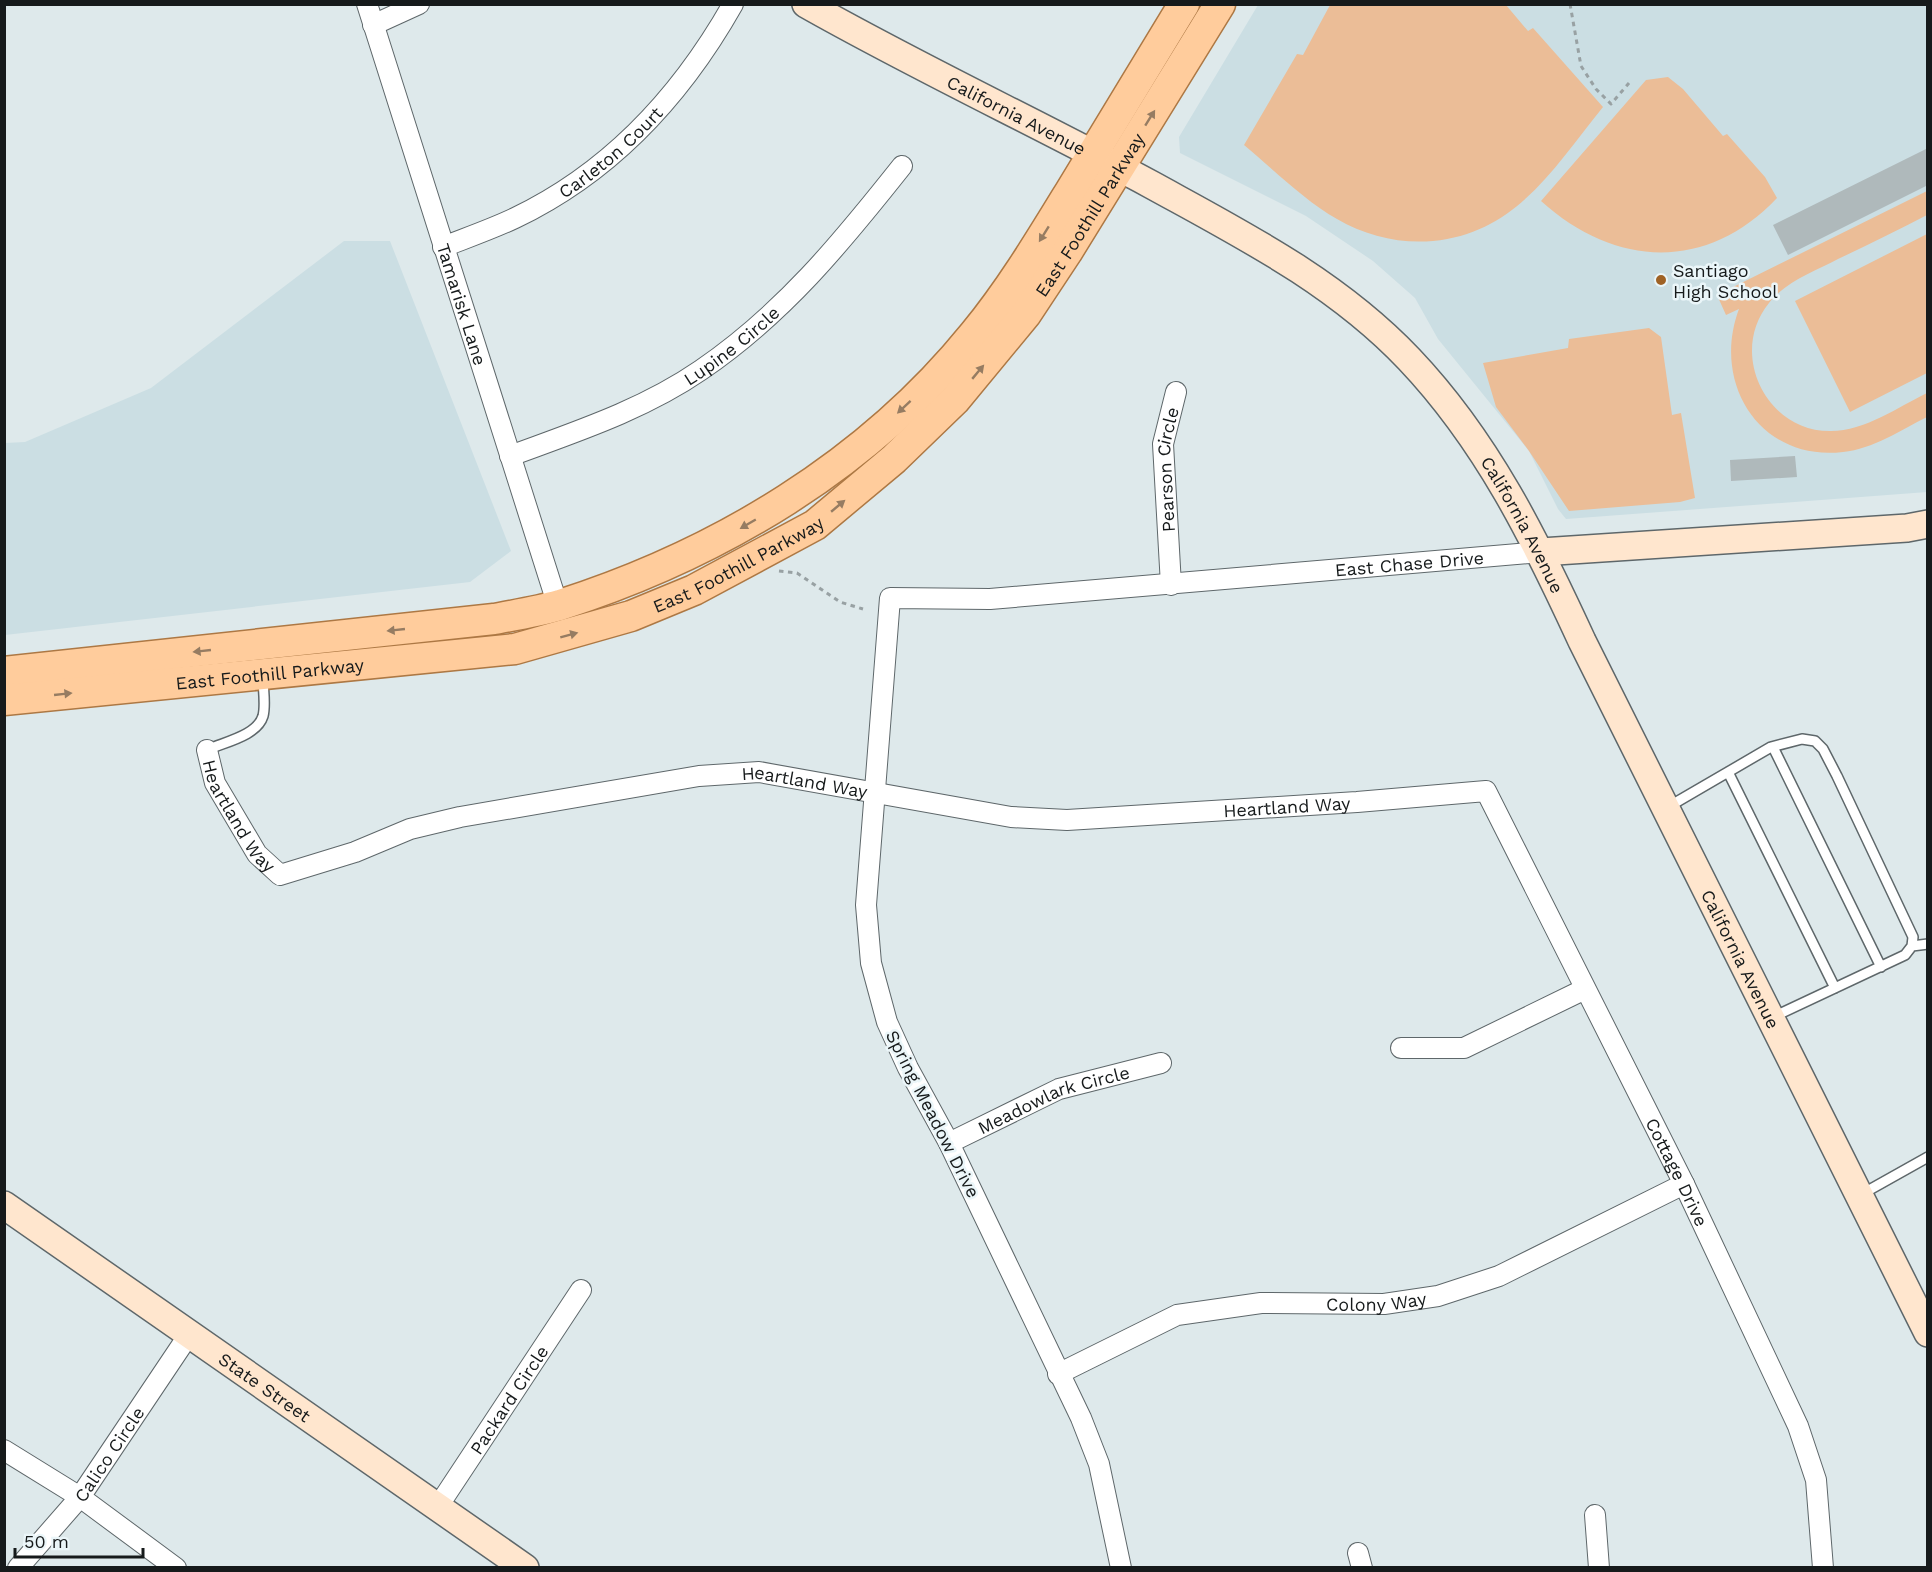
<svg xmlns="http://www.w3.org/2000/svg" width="1932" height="1572" viewBox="0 0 1932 1572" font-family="'Work Sans',sans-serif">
<rect width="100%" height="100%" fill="#dee9eb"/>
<path fill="#cbdee3" d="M 1258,5 L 1927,5 L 1927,492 L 1566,519 L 1558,509 L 1529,451 L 1438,339 L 1415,298 L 1373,261 L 1306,216 L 1180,153 L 1179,137 Z
M 344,241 L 390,241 L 511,551 L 470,582 L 5,635 L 5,443 L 25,442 L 151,388 Z"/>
<path fill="#ebbd97" d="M 1330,5 L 1506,5 L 1528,31 L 1533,28 L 1603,107 C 1555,166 1517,233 1433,241 C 1400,244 1366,236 1337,219 C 1305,201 1273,169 1244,145 L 1297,54 L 1303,55 Z
M 1668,77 L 1683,89 L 1723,136 L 1727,134 L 1765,177 L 1777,198 C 1707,272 1615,268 1541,201 L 1646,80 Z
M 1927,191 L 1927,215 C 1898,230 1868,245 1838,259 C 1814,272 1786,281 1769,303 C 1728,353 1766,432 1831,431 C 1865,431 1898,407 1927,393 L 1927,417 C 1901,430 1873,449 1843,452 C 1760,462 1711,383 1739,309 L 1726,315 L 1717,295 Z
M 1927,234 L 1927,373 L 1850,412 L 1795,301 Z
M 1649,328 L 1661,337 L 1672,415 L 1681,413 L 1695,498 L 1680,502 L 1569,511 L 1529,451 L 1496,407 L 1483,363 L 1568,348 L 1569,339 Z"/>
<path fill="#afb9bb" d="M 1928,148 L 1928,185 L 1788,255 L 1773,225 Z
M 1795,456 L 1797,477 L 1731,481 L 1730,460 Z"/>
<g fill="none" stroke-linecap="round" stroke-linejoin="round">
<g stroke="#5e676a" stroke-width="12">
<path id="lane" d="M 1773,747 L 1881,967
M 207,750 C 224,742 257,736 263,716 C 266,705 263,689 263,678
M 1728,772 L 1835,988
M 1668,807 L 1771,747 L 1802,739 L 1815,741 L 1823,749 L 1837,776 L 1913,937 L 1912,946 L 1905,955 L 1773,1017
M 1912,946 L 1928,944
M 1862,1194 L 1928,1157"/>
</g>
<g stroke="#5e676a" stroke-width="22">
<g id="street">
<path id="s1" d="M 367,4 L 558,606"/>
<path d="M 373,25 L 419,4"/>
<path id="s2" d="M 443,247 C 466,238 492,229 515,218 C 611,172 681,96 733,4"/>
<path id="s3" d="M 510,456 C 575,432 643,410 701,370 C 783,314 841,243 902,166"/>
<path id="s4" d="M 1171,585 L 1163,444 L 1176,392"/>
<path id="s5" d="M 207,750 L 215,783 L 257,854 L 280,875 L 355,852 L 410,829 L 460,817 L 699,776 L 759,772 L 1011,817 L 1067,820 L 1357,802 L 1486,791 L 1684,1184 L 1798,1426 L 1816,1480 L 1823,1568"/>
<path d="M 1401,1048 L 1464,1048 L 1585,989"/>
<path id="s6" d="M 949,1143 L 1059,1089 L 1161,1063"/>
<path id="s7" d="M 1058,1374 L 1177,1315 L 1261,1303 L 1384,1304 L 1438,1296 L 1499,1276 L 1684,1184"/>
<path d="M 4,1450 L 80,1497 L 176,1568"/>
<path id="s8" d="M 437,1508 L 581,1290"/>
<path d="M 1595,1515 L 1599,1568"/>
<path d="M 1358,1553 L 1362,1568"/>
<path id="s9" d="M 18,1568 L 80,1497 L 190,1333"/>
<path id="s10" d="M 1121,1568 L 1099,1464 L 1081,1418 L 949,1143 L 908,1068 L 887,1022 L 871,963 L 866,905 L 890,598 L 990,599 L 1541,552"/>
</g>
</g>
<g stroke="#5e676a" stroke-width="30">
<g id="secondary">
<path id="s11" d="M 806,4 C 919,68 1037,123 1152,185 C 1243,235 1336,282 1409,359 C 1487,441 1535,539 1582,641 L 1928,1333"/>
<path d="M 1541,552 L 1907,528 L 1928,524"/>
<path id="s12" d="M 4,1205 L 525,1568"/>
</g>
</g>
<g stroke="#ad7844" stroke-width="33">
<g id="primary">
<path d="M 4,672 L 494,619 C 516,615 539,611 560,605 C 719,554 868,465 974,334 C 1011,289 1041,239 1071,190 C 1109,128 1146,66 1184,4"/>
<path id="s13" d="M 4,700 L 515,649 L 631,616 L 694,590 L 815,525 L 894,459 L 955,400 L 1026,314 L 1067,252 L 1220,4"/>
</g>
</g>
<path stroke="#98a1a3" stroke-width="3" stroke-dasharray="4.5 4.5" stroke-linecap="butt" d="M 1570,4 L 1581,66 L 1596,89 L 1611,104 L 1629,83
M 779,571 L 797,573 L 840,602 L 863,609"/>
<use href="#lane" stroke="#fff" stroke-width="9"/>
<use href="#street" stroke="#fff" stroke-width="20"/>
<use href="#secondary" stroke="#ffe6ce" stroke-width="27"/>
<use href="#primary" stroke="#ffcc9c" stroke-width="30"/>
</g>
<defs><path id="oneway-solid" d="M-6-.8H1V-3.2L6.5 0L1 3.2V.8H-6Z" transform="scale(1.5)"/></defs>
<g fill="#967c62">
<use href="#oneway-solid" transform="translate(1150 118) rotate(-58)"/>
<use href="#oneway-solid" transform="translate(1044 234) rotate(122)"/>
<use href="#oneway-solid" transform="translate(978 372) rotate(-50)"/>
<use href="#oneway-solid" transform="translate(904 407) rotate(137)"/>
<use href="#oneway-solid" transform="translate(838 506) rotate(-40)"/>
<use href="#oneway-solid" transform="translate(748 524) rotate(150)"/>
<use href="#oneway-solid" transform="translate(396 630) rotate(174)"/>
<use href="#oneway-solid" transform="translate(569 635) rotate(-15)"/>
<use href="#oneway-solid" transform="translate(202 651) rotate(174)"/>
<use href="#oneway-solid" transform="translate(63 694) rotate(-6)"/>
</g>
<circle fill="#9f6225" stroke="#ebf6f9" stroke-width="2" cx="1661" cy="280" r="6"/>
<g text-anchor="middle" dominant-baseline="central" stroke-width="5" stroke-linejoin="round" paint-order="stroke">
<g font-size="18" fill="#161a1b" stroke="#ebf6f9">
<text stroke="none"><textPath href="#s11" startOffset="238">California Avenue</textPath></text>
<text stroke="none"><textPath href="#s2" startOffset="194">Carleton Court</textPath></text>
<text stroke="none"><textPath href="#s13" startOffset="1257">East Foothill Parkway</textPath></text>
<text stroke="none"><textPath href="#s1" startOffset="315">Tamarisk Lane</textPath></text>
<text stroke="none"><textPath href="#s3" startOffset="249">Lupine Circle</textPath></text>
<text stroke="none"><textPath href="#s4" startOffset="116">Pearson Circle</textPath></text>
<text stroke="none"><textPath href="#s11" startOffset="904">California Avenue</textPath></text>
<text stroke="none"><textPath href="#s13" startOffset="753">East Foothill Parkway</textPath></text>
<text stroke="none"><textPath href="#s10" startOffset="1545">East Chase Drive</textPath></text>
<text stroke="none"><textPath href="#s13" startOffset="267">East Foothill Parkway</textPath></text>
<text stroke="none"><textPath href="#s5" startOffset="686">Heartland Way</textPath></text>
<text stroke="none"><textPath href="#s5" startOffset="1172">Heartland Way</textPath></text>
<text stroke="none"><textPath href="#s5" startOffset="74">Heartland Way</textPath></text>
<text stroke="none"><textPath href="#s11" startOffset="1390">California Avenue</textPath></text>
<text stroke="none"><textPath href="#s6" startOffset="114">Meadowlark Circle</textPath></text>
<text transform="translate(933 1114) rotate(63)">Spring Meadow Drive</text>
<text stroke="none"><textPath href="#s5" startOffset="1798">Cottage Drive</textPath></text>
<text stroke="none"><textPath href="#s7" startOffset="333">Colony Way</textPath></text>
<text stroke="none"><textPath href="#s12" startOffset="318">State Street</textPath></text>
<text stroke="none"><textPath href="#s8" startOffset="130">Packard Circle</textPath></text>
<text stroke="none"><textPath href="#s9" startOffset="146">Calico Circle</textPath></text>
</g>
<g font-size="18" fill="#161a1b" stroke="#ebf6f9" text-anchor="start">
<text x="1673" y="270">Santiago<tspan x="1673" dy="21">High School</tspan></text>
</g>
</g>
<rect width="1932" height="1572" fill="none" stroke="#161a1b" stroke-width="12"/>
<path d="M15 1548v9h128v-9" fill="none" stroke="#161a1b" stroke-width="3"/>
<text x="24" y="1548" font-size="18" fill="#161a1b" stroke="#ebf6f9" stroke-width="4.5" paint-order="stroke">50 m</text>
</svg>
